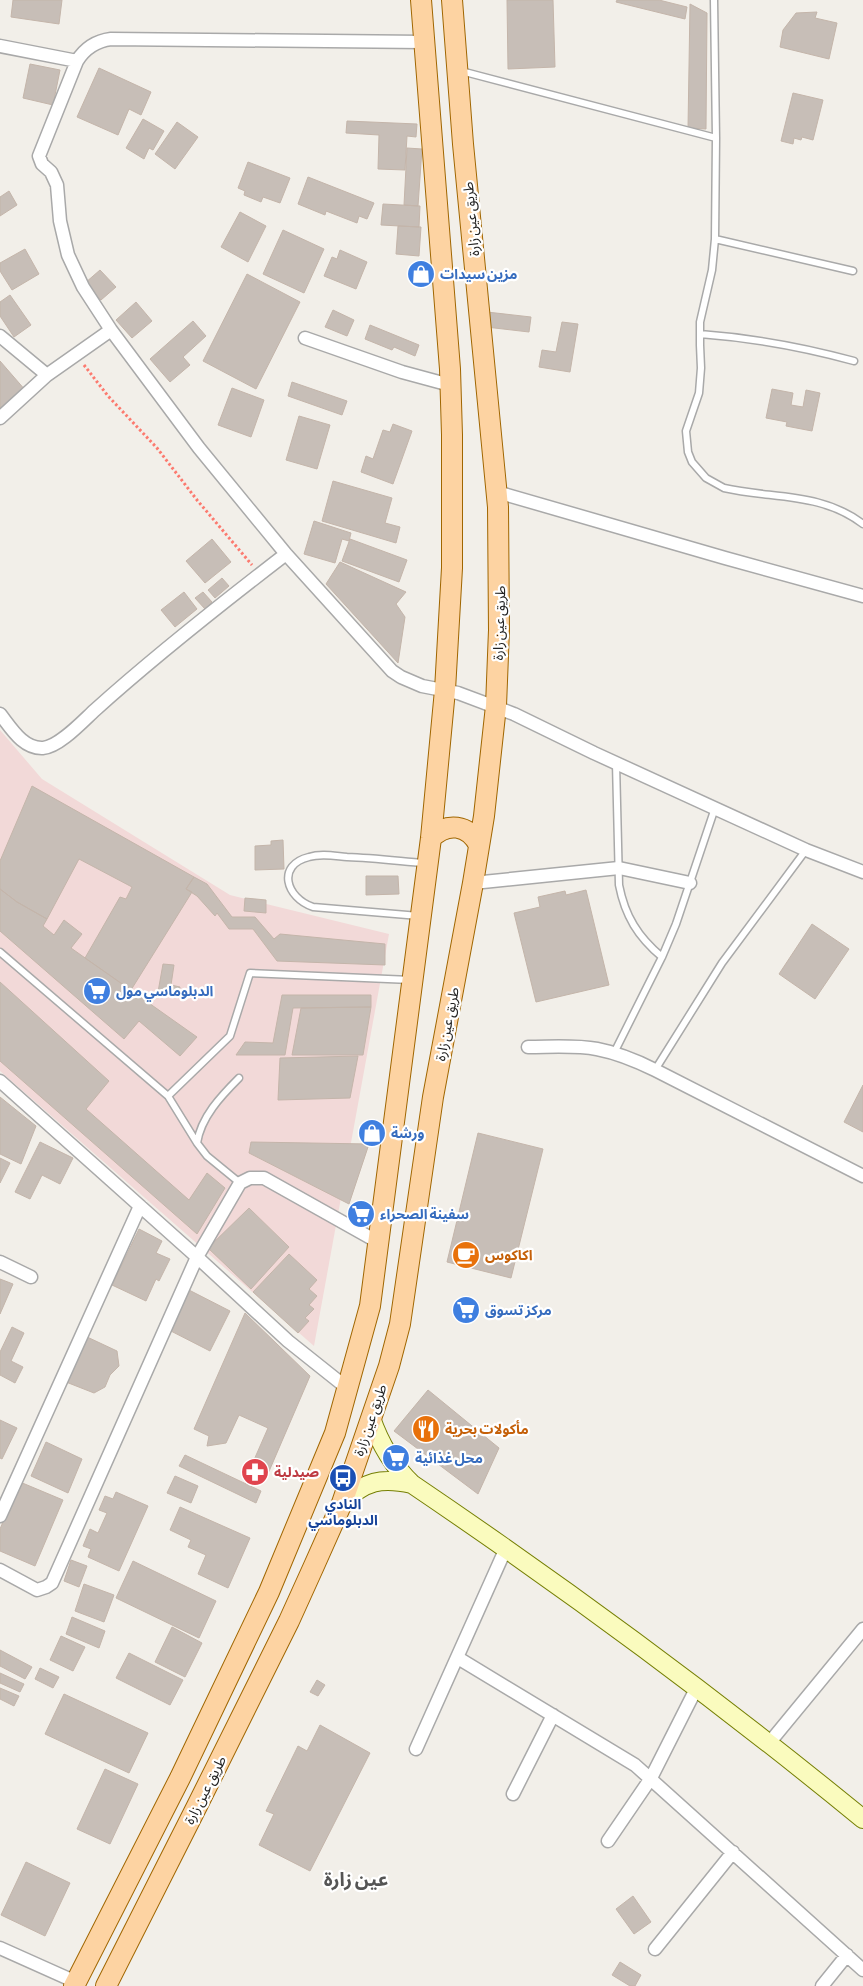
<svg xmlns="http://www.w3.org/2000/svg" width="863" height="1986" viewBox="0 0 863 1986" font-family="'Asap Condensed','Noto Sans Arabic',sans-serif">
<rect width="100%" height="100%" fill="#f2efe9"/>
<path fill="#f2d9d8" d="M 0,730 L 42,779 L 230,895 L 389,934 L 314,1346 L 0,1071 Z"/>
<path fill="#c7beb7" stroke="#c4b5aa" d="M 13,0 L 62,0 L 59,24 L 11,17 Z
M 507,0 L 553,0 L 555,67 L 508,69 Z
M 617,0 L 659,0 L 687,7 L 685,19 L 616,2 Z
M 690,4 L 707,13 L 706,129 L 688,128 Z
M 817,12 L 815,18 L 837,23 L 829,59 L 780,47 L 783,30 L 796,13 Z
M 30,64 L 60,70 L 53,105 L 23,98 Z
M 99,68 L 151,92 L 141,115 L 129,109 L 118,135 L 77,117 Z
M 793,93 L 823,100 L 813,140 L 802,137 L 801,140 L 794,138 L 793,144 L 781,141 Z
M 143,119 L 164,131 L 153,150 L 149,148 L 144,159 L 126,148 Z
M 347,121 L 417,124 L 416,137 L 407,136 L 405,170 L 378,169 L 379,135 L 346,133 Z
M 177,122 L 198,137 L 175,169 L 155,154 Z
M 407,148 L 422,149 L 418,206 L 404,205 Z
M 248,162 L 290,178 L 280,203 L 263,197 L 261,202 L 244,195 L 245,191 L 238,188 Z
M 308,177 L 374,203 L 367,219 L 359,216 L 357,223 L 326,211 L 325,215 L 298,204 Z
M 9,191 L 17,205 L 0,216 L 0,197 Z
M 383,204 L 420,206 L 419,227 L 381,225 Z
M 240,212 L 266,226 L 248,262 L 221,247 Z
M 398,226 L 421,227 L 419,256 L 396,254 Z
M 283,230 L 324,249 L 304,293 L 263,274 Z
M 25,249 L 39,274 L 12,290 L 0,271 L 0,263 Z
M 340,250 L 367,262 L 356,289 L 324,276 L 332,257 L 337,259 Z
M 100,270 L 116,287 L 101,300 L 85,283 Z
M 247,274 L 300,302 L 256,389 L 203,361 Z
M 10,295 L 31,325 L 14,337 L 0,316 L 0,302 Z
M 136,302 L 152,321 L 132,338 L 116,320 Z
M 333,310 L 354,320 L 347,336 L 325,327 Z
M 487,312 L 531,317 L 529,332 L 486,327 Z
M 193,321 L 206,336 L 183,357 L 190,365 L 170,382 L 150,359 Z
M 562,322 L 578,324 L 570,372 L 539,367 L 542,350 L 556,352 Z
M 370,325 L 419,345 L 415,356 L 394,347 L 392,350 L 365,339 Z
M 0,361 L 26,391 L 0,414 Z
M 292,382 L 347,401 L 342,415 L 288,396 Z
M 232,388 L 264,400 L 251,437 L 218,425 Z
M 772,389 L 793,393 L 791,405 L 803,407 L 806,390 L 820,393 L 812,431 L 786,426 L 787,422 L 766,418 Z
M 299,416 L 330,425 L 317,469 L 286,460 Z
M 393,424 L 412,431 L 393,484 L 361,472 L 366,456 L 373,459 L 383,430 L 390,432 Z
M 333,481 L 392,498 L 385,523 L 400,527 L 396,543 L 322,521 Z
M 314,521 L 351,533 L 349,541 L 342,539 L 335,563 L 304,554 Z
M 212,539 L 231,562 L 205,583 L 186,561 Z
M 350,539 L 407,560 L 399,582 L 342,561 Z
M 340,562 L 406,592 L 396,604 L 405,617 L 398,663 L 326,584 Z
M 222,578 L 229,586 L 215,598 L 208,590 Z
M 184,592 L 197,609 L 175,627 L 161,610 Z
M 203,592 L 212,602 L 205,609 L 195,598 Z
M 32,786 L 194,877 L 186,889 L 192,892 L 131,990 L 85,958 L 120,897 L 126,899 L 132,887 L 79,859 L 47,919 L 17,902 L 0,889 L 0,861 Z
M 283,840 L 284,869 L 255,870 L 255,846 L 271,845 L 271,841 Z
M 366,876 L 398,876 L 399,894 L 366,895 Z
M 194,877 L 207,884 L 232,917 L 255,917 L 274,939 L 280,934 L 385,944 L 385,965 L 277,961 L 253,929 L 229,929 L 217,913 L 215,916 L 197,896 L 186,889 Z
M 0,889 L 17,902 L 47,919 L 43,926 L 54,935 L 64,920 L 82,934 L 71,948 L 197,1037 L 180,1056 L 139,1021 L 124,1039 L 0,931 Z
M 586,890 L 609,985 L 536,1002 L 514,913 L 540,907 L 538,897 L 565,891 L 566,895 Z
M 245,898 L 266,900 L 266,913 L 244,911 Z
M 812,924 L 849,949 L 815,999 L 779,974 Z
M 163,964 L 174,965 L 171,985 L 180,987 L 179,995 L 158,992 Z
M 0,982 L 109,1081 L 86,1109 L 189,1200 L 207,1173 L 225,1188 L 197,1234 L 0,1061 Z
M 282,995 L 371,995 L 371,1007 L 293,1008 L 285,1055 L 236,1055 L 245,1042 L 273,1043 Z
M 371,1007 L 363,1055 L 292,1055 L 301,1008 Z
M 358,1056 L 350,1098 L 278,1100 L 280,1058 Z
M 863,1085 L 863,1132 L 844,1122 Z
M 0,1097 L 36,1126 L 21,1164 L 0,1154 Z
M 478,1133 L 543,1149 L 511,1278 L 447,1262 Z
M 40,1142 L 73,1158 L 60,1184 L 42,1175 L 30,1199 L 15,1192 Z
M 251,1142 L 369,1144 L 349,1204 L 249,1153 Z
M 0,1158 L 10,1163 L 0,1183 Z
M 249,1208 L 289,1247 L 251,1289 L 208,1248 Z
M 139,1229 L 162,1241 L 156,1253 L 170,1259 L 159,1281 L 156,1279 L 146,1301 L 112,1285 Z
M 289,1254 L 317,1280 L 309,1289 L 317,1296 L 309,1305 L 314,1309 L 305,1318 L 309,1321 L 298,1333 L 253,1292 Z
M 0,1279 L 13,1284 L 0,1314 Z
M 187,1289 L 230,1311 L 210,1351 L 167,1329 Z
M 245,1313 L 310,1376 L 267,1476 L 250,1469 L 268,1428 L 239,1415 L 226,1443 L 207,1446 L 209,1436 L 194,1429 Z
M 12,1327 L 24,1333 L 11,1361 L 23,1367 L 15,1383 L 0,1375 L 0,1352 Z
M 85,1336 L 117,1351 L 119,1366 L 110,1375 L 105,1387 L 94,1393 L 66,1382 Z
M 428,1390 L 499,1448 L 478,1494 L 394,1431 Z
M 0,1420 L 17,1428 L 2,1459 L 0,1458 Z
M 46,1442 L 82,1459 L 68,1493 L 31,1476 Z
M 185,1455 L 261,1491 L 256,1503 L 179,1466 Z
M 175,1476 L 198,1486 L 191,1503 L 167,1493 Z
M 20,1482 L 63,1500 L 35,1566 L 0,1551 L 0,1529 Z
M 116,1492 L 148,1506 L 119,1571 L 88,1557 L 91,1549 L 83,1546 L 90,1529 L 98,1533 L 107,1513 L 99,1510 L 105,1496 L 113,1499 Z
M 180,1507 L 250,1538 L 228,1588 L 198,1574 L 206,1555 L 188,1547 L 191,1540 L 170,1530 Z
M 71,1560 L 87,1566 L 79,1587 L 64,1581 Z
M 133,1561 L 216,1601 L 199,1638 L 116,1598 Z
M 84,1584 L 114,1595 L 104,1622 L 75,1611 Z
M 72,1617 L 105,1631 L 99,1648 L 66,1634 Z
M 172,1627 L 202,1643 L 185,1677 L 155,1662 Z
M 61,1636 L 85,1647 L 73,1671 L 50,1660 Z
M 0,1650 L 32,1667 L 25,1679 L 0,1666 Z
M 129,1653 L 183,1680 L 170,1705 L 116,1678 Z
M 40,1668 L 59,1677 L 53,1688 L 35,1679 Z
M 0,1673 L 24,1684 L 20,1692 L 0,1683 Z
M 317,1680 L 325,1685 L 318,1696 L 310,1692 Z
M 0,1688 L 19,1696 L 14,1706 L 0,1699 Z
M 64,1694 L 148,1733 L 129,1773 L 45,1734 Z
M 320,1725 L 370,1753 L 310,1871 L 259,1845 L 274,1814 L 266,1811 L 298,1746 L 307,1751 Z
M 105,1769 L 138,1784 L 110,1844 L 77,1829 Z
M 26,1862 L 70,1883 L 45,1936 L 1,1915 Z
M 633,1896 L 651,1922 L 634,1934 L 616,1909 Z
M 620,1962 L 641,1975 L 635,1986 L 630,1986 L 612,1975 Z"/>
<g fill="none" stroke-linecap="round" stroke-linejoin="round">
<g stroke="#a9a9a9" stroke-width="9">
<path id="lane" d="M 714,0 L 716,138 L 715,239 L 712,270 L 700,322 L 700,345 L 701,368 L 699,393 L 686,431 L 688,452 L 692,462 L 706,478 L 724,488 C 773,499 821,492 863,524
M 461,71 L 716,138
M 715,239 L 853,271
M 700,334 C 753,338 803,347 854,361
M 616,763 L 619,885 C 625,916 638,937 662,957
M 419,916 L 313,907 C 286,898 276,865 309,857 C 321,853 335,856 347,857 C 373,858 399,861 424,863
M 0,952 L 168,1096 L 230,1036 L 250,973 L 411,980
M 614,1053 L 662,957 L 676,924 L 715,808
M 655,1070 L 722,963 L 806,850
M 239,1078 C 221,1096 201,1117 197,1143 L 207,1156 L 240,1183
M 168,1096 L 197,1143"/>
</g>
<g stroke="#a9a9a9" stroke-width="15">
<path id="street" d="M 424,42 L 111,39 C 96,41 85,48 77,61 L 39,156 L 42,164 L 51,172 L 57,185 L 60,221 L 68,255 L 83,287 L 111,330 L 199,448 L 286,554 L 392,671 L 401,677 L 422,686 L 458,693 L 514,714 L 594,753 L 806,850 L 863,872
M 0,46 L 77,61
M 0,336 L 47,375
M 305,338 L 402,372 L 450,385
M 0,418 L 47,375 L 111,330
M 497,492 L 725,558 L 863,596
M 0,714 C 11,728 23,749 43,748 C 59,747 83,721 95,710 C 156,655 221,604 286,554
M 473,883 L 619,868 L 690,883
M 528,1047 C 551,1047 575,1045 597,1049 C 618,1053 637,1061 655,1070 L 863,1176
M 0,1081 L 197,1257 L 288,1341 L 347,1388
M 0,1262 L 31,1277
M 0,1516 L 140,1206
M 0,1570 L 37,1590 L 46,1587 L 52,1583 L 197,1257 L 240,1183 L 250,1178 L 264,1178 L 378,1242
M 458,1658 L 635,1765 L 863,1970
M 770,1742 L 863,1629
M 416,1749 L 506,1548
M 513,1794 L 553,1715
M 608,1841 L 651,1778 L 696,1689
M 0,1948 L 76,1982
M 655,1949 L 733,1852
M 822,1986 L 847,1955"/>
</g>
<g stroke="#757f03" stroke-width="20">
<path id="secondary" d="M 371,1418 C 380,1444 392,1465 412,1484 C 567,1589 718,1700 863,1819
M 342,1503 C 365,1481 381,1477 412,1484"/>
</g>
<g stroke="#a06600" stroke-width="22">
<path id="primary" d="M 431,838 C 447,822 468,824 479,845
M 74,1986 L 180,1778 L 269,1592 L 335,1433 L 370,1306 L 431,838 L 445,690 L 452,568 L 452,435 L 450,369 L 421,0
M 106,1986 L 197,1806 L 289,1621 L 313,1568 L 342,1503 L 389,1366 L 400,1324 L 433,1097 L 473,883 L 484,816 L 496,706 L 499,630 L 498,507 L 463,144 L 452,0"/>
</g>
<path stroke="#fc7a6f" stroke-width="3" stroke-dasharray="2.5 2.5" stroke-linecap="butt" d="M 84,365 L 108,396 L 157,448 L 197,500 L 252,565"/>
<use href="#lane" stroke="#fff" stroke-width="6"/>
<use href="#street" stroke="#fff" stroke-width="12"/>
<use href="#secondary" stroke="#fafbbe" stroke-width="18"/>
<use href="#primary" stroke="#fdd3a2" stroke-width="20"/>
</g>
<defs>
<g id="shop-disc" transform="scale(1.4375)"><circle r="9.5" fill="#3f7fe0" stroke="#fff"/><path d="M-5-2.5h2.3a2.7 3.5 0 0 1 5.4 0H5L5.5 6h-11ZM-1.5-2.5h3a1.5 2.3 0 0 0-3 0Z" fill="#fff"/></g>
<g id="supermarket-disc" transform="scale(1.4375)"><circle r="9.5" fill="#3f7fe0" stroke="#fff"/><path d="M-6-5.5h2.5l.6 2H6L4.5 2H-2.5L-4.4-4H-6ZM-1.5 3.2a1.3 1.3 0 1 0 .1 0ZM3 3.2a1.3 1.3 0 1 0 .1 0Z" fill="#fff"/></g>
<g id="cafe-disc" transform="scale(1.4375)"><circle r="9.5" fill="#e8710a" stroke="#fff"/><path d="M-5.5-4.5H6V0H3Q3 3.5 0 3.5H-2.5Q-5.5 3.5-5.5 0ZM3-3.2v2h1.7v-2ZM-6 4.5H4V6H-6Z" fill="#fff"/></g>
<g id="restaurant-disc" transform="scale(1.4375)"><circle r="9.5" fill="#e8710a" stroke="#fff"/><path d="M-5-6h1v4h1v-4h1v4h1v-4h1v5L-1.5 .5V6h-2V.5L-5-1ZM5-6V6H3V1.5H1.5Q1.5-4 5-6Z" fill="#fff"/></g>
<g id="pharmacy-disc" transform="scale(1.4375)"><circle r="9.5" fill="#e0444e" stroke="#fff"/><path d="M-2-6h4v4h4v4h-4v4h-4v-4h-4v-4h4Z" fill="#fff"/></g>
<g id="bus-disc" transform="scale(1.4375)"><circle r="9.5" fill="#1a4fb4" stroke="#fff"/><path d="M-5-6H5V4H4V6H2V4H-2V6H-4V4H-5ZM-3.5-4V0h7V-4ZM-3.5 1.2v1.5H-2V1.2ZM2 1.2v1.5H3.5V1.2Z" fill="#fff"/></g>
</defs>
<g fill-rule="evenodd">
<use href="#shop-disc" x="421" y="274"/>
<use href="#supermarket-disc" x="97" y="991"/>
<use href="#shop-disc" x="372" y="1133"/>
<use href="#supermarket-disc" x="361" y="1214"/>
<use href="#cafe-disc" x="466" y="1255"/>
<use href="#supermarket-disc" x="466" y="1310"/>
<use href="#restaurant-disc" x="426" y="1429"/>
<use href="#supermarket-disc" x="396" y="1458"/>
<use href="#pharmacy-disc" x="255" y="1472"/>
<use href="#bus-disc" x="343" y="1478"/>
</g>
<g text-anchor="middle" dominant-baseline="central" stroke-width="4.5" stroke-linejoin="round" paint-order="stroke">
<g font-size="14" fill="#222" stroke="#fff">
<text transform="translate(471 219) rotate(-95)">طريق عين زارة</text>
<text transform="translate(499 623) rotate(-88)">طريق عين زارة</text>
<text transform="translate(447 1024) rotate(-79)">طريق عين زارة</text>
<text transform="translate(370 1420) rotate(-71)">طريق عين زارة</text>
<text transform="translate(205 1790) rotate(-63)">طريق عين زارة</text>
</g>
<g font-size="14" font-weight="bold" fill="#366cbe" stroke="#fff" text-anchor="start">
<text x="440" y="274">مزين سيدات</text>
<text x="116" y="991">الدبلوماسي مول</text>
<text x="391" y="1133">ورشة</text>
<text x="380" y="1214">سفينة الصحراء</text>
<text x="485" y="1310">مركز تسوق</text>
<text x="415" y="1458">محل غذائية</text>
</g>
<g font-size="14" font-weight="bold" fill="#c56008" stroke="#fff" text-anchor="start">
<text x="485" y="1255">اكاكوس</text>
<text x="445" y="1429">مأكولات بحرية</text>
</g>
<g font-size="14" font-weight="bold" fill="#be3a42" stroke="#fff" text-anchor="start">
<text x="274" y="1472">صيدلية</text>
</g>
<g font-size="14" font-weight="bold" fill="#164399" stroke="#fff">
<text x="343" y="1504">النادي<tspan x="343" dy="16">الدبلوماسي</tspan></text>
</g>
<g font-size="19" font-weight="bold" fill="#555" stroke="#fff">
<text x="356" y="1879">عين زارة</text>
</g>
</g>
</svg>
